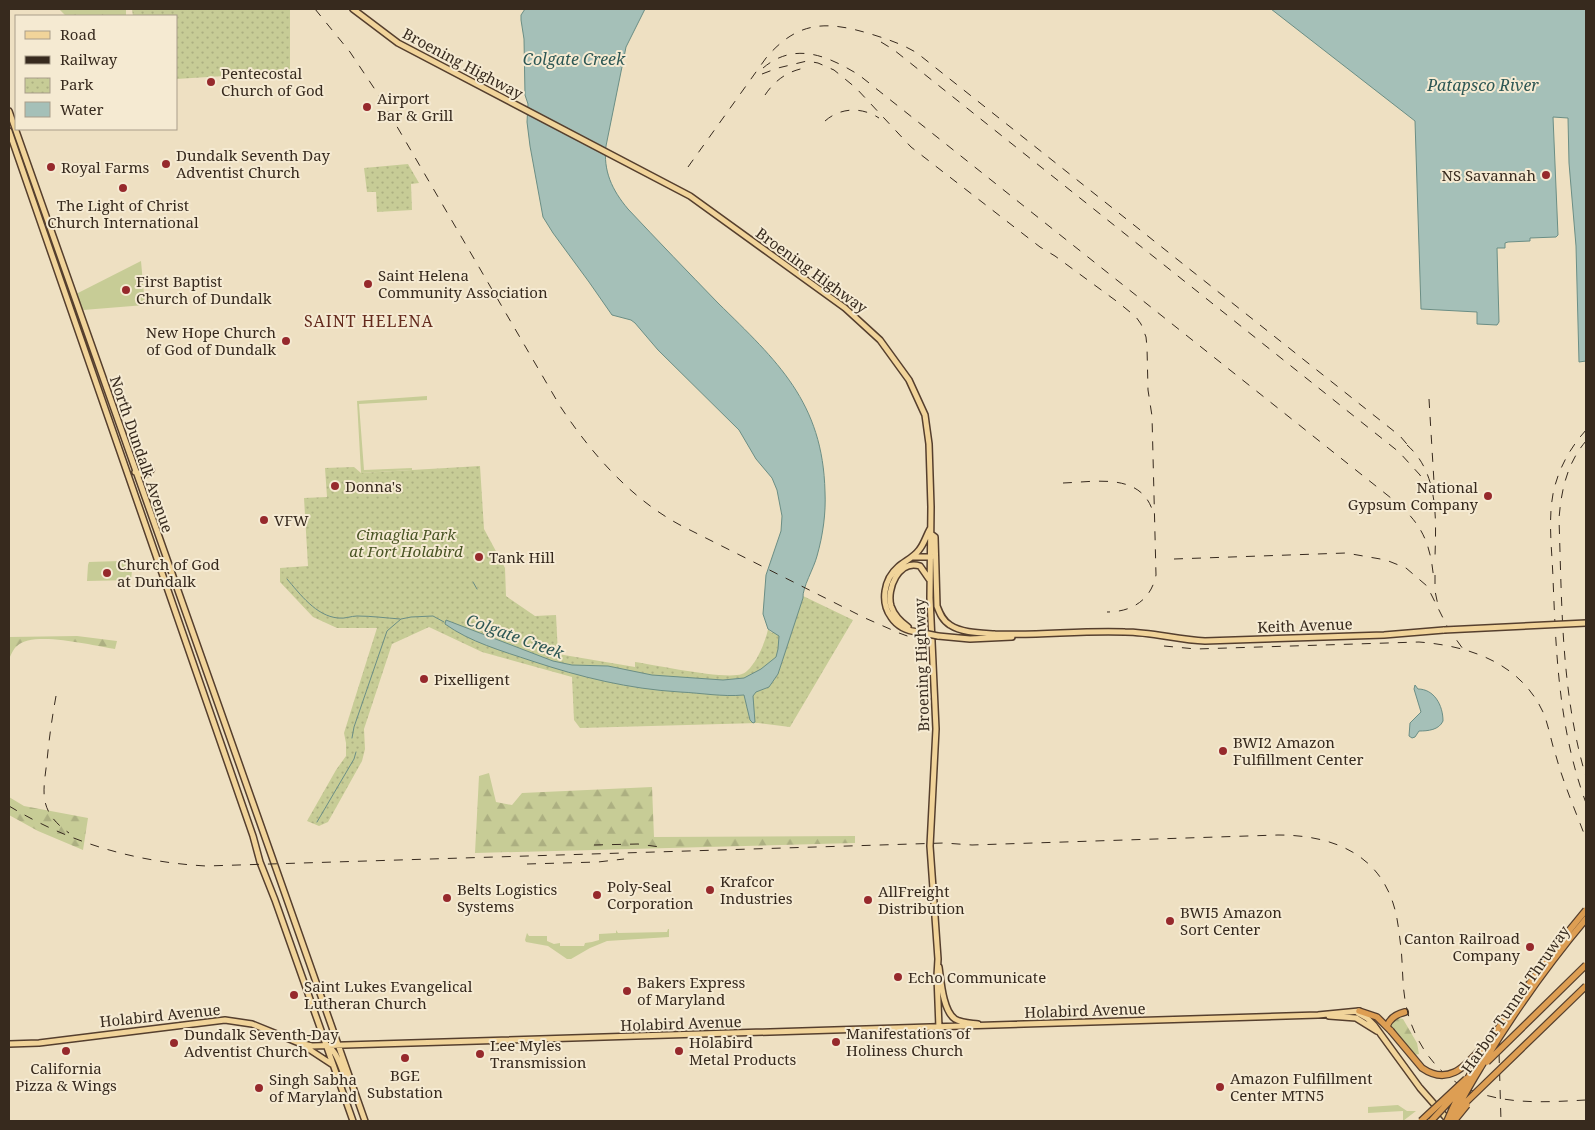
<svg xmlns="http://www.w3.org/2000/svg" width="1595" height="1130" viewBox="0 0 1595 1130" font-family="'Noto Serif',serif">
<defs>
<pattern id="forest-firs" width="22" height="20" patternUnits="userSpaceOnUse" patternTransform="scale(1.25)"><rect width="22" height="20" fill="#c7cc96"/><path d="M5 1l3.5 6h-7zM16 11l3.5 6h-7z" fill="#acaf81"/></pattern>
<pattern id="park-dots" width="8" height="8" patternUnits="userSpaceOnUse" patternTransform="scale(1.25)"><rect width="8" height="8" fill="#c7cc96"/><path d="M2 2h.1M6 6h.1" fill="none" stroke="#acaf81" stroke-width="1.8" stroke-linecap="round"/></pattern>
</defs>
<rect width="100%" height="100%" fill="#eee0c2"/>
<path fill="#c7cc96" d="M 141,261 L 145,305 L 83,310 L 76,294 Z
M 427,396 L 427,400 L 359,404 L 364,470 L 412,468 L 412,470 L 361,473 L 357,401 Z
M 120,561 L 133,562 L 131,580 L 87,581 L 88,565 L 89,562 Z
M 668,929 L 669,929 L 669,937 L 607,941 L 590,948 L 571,959 L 567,959 L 548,946 L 526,942 L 525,940 L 527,933 L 529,936 L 547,936 L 547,941 L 554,944 L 560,943 L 560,946 L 584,946 L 585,943 L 592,942 L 599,940 L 599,934 L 616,933 L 616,930 L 618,933 L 667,932 Z
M 1398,1105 L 1407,1111 L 1416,1111 L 1403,1121 L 1403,1111 L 1368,1113 L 1368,1107 Z"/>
<path fill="url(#forest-firs)" d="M 59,9 L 126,9 L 126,15 L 66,16 Z
M 77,636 L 117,641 L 115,649 C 94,646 33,630 17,646 C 13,649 11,655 9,659 L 9,637 Z
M 489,773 L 496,802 L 512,805 L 522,793 L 652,787 L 654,837 L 855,836 L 855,843 L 475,853 L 479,776 Z
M 9,797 L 24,806 L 88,818 L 83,850 L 38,831 L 9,815 Z
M 1399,1018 L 1403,1019 L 1417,1043 L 1419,1054 L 1415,1055 L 1393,1031 L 1390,1024 L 1393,1020 Z"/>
<path fill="url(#park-dots)" d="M 132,9 L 290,9 L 290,72 L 176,79 L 176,16 L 133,16 Z
M 408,164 L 419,183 L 411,184 L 412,210 L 377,212 L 376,192 L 367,192 L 364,168 Z
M 480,466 L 484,529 L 505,568 L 506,596 L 535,616 L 556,615 L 558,654 L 635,667 L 635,662 C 656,665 725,680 742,674 C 754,670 766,641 768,629 L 772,633 L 803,599 L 803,596 L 853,620 L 790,727 L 758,723 L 580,728 L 574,720 L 572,677 L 482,652 L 429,627 L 392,644 L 364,729 L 365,749 L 362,761 L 328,822 L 319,826 L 307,821 L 336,770 L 346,756 L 346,743 L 344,733 L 377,628 L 337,628 L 313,617 L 280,582 L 280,568 L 308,566 L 304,498 L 327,497 L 325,468 L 354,467 L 361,473 Z"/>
<path fill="#a5c0b8" stroke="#6b8e85" d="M 525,9 L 645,9 L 626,47 L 606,146 C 603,171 612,190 628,209 C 658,241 688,272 718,303 C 777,361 823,402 825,492 C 826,513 823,535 817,556 C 814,568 802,588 803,598 L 778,674 L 769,687 L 756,692 L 753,696 L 755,722 L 753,723 L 750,720 L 744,695 C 722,697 702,693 680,692 C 629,689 580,677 532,661 C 502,651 470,642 445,624 L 446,620 L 553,661 L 572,665 L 608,666 L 652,675 L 723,680 L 744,678 L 761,669 L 776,657 L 778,649 L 779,636 L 768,629 L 763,614 L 766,575 L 781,531 L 782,516 L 777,490 L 772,478 L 756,459 L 739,430 L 658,350 L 635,323 L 631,320 L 612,315 L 589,282 L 553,233 L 543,217 L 530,146 L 527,122 L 528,104 L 525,95 L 524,39 L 521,20 L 521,15 Z
M 1271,9 L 1586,9 L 1586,361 L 1579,362 L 1576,246 L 1569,163 L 1568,118 L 1553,117 L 1558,235 L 1556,237 L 1530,238 L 1530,241 L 1508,242 L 1505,243 L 1505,248 L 1497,248 L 1499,322 L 1497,325 L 1477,324 L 1477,312 L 1421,309 L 1415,121 Z
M 1415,685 L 1418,689 C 1434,689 1443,705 1443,721 C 1439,730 1428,731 1419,731 L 1415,737 L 1412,738 L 1409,736 L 1410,723 L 1421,712 L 1414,689 Z"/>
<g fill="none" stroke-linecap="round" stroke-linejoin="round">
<path stroke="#6b8e85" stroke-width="1" d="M 287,579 C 300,594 316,616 338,618 C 345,619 351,616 357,616 C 372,616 386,618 400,619
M 473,582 L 477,589
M 352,738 L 354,727 L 387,631 L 401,619 L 411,617 L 433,616 L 444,622
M 317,822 L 354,759 L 356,752"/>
<g stroke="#553f2e" stroke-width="8">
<path id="major" d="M 353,9 L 398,43 L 690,196 L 845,308 L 880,340 L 909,380 L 925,415 L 929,444 L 931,507 L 930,598 L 936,729 L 930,846 L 938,959 L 937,976 L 939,1028
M 9,111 L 365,1121
M 9,131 L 253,836 L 260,862 L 275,900 L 353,1121
M 135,472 L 145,475 L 151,470
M 931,534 L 935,537 L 937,606 C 940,614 943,621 950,625 C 962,633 981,633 995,634 C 1038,636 1082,630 1125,632 C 1152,632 1178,640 1205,641 L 1384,635 L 1444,630
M 912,557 L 931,557
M 908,627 C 901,622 894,615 891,606 C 886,589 899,559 920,566 L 929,579
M 918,632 C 907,631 897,626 891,617 C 880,602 884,579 898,567 C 905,561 914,557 919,550 C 924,544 926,536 930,529
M 938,636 L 970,639 L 1012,637
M 939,967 C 941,981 943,1011 955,1019 C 961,1023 971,1023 978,1024
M 1358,1013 L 1367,1018 L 1374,1025 L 1420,1088 L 1449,1121
M 1329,1016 L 1356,1018 L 1377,1031
M 9,1044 L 39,1043 L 225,1020 L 252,1024 L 299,1043 L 312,1046 L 1223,1018 L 1318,1015 L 1359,1011
M 304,1046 L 333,1065
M 327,1046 C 338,1051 341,1070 347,1081"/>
</g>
<g stroke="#553f2e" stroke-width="8">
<path id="highway" d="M 1359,1011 L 1377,1017 L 1391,1031
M 1387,1026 C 1390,1018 1397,1014 1405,1012"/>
</g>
<use href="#major" stroke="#f1d49a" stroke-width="5"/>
<use href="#highway" stroke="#dd9e53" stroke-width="5.5"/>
<path stroke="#372a1e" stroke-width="1" stroke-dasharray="9 9" stroke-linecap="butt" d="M 315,9 L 350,52 L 378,94 L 560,406 C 591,453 630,498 680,525 L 865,618 L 899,633 L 924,642
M 881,42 L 894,50 L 1399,452 L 1420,475 L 1428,491
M 763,68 C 795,41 828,56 859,75 L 1396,502 C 1424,526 1431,546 1434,582
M 762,74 L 778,68 L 807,61 L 818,63 L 834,70 L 856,88 L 911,147 L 1040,247 L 1055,256 L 1119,303 L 1136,317 L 1141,324 L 1146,337 L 1147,347 L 1148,390 L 1152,416 L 1156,575 C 1151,600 1132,612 1107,612
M 765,95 C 775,80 788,71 805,68
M 825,121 C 841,107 862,107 879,118
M 688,167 L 766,58 C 799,19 829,21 874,35 C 890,40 904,45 917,53 L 1400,436 L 1412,450
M 1429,399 L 1434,482
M 1586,430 C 1570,448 1558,469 1553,494 C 1548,521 1552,550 1553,578 C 1556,655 1559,730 1586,803
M 1586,441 C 1567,463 1561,491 1559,519 C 1562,606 1561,693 1586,777
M 1407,445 C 1439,473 1436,519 1435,557
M 1063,483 C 1095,482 1141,472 1153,512
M 1174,559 L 1346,553 L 1386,560 L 1406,568 L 1427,586 L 1448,628 L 1463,649
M 1435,575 L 1435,591 L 1439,610
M 1164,646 L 1196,649 L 1419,642 C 1470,646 1520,663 1543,712 C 1549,726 1551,742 1556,756 C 1564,785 1576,812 1586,839
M 56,696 C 52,718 49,739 47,761 C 43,793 38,811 69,833
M 9,806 C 70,843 135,862 206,866 L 944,843 L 972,845 L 1278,835 C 1328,835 1376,851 1393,903 C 1398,918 1399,933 1401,948 C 1403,967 1402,986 1406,1005 C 1413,1041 1437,1077 1473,1091 C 1510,1105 1548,1102 1586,1100
M 594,845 L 638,844 L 660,847
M 527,864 L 598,862 L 624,859
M 1498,1018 L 1501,1121"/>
<g stroke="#553f2e" stroke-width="8" stroke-linecap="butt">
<path id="major-bridge" d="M 1444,630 L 1586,623
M 918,632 L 938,636"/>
</g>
<g stroke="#553f2e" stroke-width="8" stroke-linecap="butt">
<path id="highway-bridge" d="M 1391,1031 L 1422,1068 C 1451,1088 1468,1062 1486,1043
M 1487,1062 L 1586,965
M 1461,1107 L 1586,986
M 1421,1121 L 1466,1079
M 1431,1121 L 1458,1092
M 1447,1121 C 1464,1081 1487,1044 1512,1008 C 1535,975 1560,941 1586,910
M 1452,1121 C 1460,1100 1473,1080 1485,1060 C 1515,1011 1549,963 1586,919
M 1454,1121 L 1467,1105"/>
</g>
<use href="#major-bridge" stroke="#f1d49a" stroke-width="5"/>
<use href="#highway-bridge" stroke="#dd9e53" stroke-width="5.5"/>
</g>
<g fill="#96292c" stroke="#f5ead2" stroke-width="2">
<circle cx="211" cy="82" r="5"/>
<circle cx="367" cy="107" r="5"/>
<circle cx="166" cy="164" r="5"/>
<circle cx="51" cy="167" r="5"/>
<circle cx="1546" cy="175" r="5"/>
<circle cx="123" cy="188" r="5"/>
<circle cx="368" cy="284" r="5"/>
<circle cx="126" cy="290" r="5"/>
<circle cx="286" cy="341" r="5"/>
<circle cx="335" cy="486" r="5"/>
<circle cx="1488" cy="496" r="5"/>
<circle cx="264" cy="520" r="5"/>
<circle cx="479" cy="557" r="5"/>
<circle cx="107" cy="573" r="5"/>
<circle cx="424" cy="679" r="5"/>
<circle cx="1223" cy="751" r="5"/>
<circle cx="710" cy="890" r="5"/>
<circle cx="597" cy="895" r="5"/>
<circle cx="447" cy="898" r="5"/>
<circle cx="868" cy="900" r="5"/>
<circle cx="1170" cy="921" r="5"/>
<circle cx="1530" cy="947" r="5"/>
<circle cx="898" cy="977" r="5"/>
<circle cx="627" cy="991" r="5"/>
<circle cx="294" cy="995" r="5"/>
<circle cx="836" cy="1042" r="5"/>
<circle cx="174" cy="1043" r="5"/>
<circle cx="66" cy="1051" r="5"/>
<circle cx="679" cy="1051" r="5"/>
<circle cx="480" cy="1054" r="5"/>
<circle cx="405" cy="1058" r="5"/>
<circle cx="1220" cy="1087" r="5"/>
<circle cx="259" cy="1088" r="5"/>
</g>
<g text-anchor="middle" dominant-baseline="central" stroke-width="4" stroke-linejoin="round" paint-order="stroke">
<g font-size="15" fill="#372a1e" stroke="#f5ead2">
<text transform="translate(463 63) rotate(28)">Broening Highway</text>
<text transform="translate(812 270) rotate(36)">Broening Highway</text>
<text transform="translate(142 454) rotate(71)">North Dundalk Avenue</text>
<text transform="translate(1305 625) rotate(-2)">Keith Avenue</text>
<text transform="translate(921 665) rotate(-92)">Broening Highway</text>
<text transform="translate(1515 999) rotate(-55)">Harbor Tunnel Thruway</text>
<text transform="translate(1085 1010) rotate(-2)">Holabird Avenue</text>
<text transform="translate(160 1015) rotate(-6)">Holabird Avenue</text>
<text transform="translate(681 1023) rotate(-2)">Holabird Avenue</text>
</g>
<g font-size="15" fill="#372a1e" stroke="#f5ead2" text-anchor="start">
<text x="221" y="73">Pentecostal<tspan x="221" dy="17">Church of God</tspan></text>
<text x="377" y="98">Airport<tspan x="377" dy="17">Bar &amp; Grill</tspan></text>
<text x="176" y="155">Dundalk Seventh Day<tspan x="176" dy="17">Adventist Church</tspan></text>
<text x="61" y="167">Royal Farms</text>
<text x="1536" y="175" text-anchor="end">NS Savannah</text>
<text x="123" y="205" text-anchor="middle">The Light of Christ<tspan x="123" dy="17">Church International</tspan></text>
<text x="378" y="275">Saint Helena<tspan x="378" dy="17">Community Association</tspan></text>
<text x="136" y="281">First Baptist<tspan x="136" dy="17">Church of Dundalk</tspan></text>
<text x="276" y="332" text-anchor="end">New Hope Church<tspan x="276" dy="17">of God of Dundalk</tspan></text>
<text x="345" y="486">Donna's</text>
<text x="1478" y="487" text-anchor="end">National<tspan x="1478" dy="17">Gypsum Company</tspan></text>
<text x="274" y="520">VFW</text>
<text x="489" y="557">Tank Hill</text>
<text x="117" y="564">Church of God<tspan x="117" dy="17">at Dundalk</tspan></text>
<text x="434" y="679">Pixelligent</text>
<text x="1233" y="742">BWI2 Amazon<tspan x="1233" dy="17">Fulfillment Center</tspan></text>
<text x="720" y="881">Krafcor<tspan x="720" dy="17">Industries</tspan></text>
<text x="607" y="886">Poly-Seal<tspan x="607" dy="17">Corporation</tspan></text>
<text x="457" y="889">Belts Logistics<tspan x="457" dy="17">Systems</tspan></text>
<text x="878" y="891">AllFreight<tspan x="878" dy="17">Distribution</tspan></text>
<text x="1180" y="912">BWI5 Amazon<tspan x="1180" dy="17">Sort Center</tspan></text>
<text x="1520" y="938" text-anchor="end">Canton Railroad<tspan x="1520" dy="17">Company</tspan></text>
<text x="908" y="977">Echo Communicate</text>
<text x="637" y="982">Bakers Express<tspan x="637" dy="17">of Maryland</tspan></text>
<text x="304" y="986">Saint Lukes Evangelical<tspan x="304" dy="17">Lutheran Church</tspan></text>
<text x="846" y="1033">Manifestations of<tspan x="846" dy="17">Holiness Church</tspan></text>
<text x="184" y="1034">Dundalk Seventh-Day<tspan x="184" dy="17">Adventist Church</tspan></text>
<text x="689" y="1042">Holabird<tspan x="689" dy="17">Metal Products</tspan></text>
<text x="490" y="1045">Lee Myles<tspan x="490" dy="17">Transmission</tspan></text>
<text x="66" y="1068" text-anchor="middle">California<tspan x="66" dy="17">Pizza &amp; Wings</tspan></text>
<text x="405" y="1075" text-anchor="middle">BGE<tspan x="405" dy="17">Substation</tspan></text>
<text x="1230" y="1078">Amazon Fulfillment<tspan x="1230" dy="17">Center MTN5</tspan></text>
<text x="269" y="1079">Singh Sabha<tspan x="269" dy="17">of Maryland</tspan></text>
</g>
<g font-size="15" font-style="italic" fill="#495424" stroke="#f5ead2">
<text x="406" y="534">Cimaglia Park<tspan x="406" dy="17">at Fort Holabird</tspan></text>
</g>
<g font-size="16" font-style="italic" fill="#2d5754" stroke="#f5ead2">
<text x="574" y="59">Colgate Creek</text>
<text x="1483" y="85">Patapsco River</text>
<text transform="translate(515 636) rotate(20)">Colgate Creek</text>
</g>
<g font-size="16" letter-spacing="1" fill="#642a1d" stroke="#f5ead2">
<text x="369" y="321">SAINT HELENA</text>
</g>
</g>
<rect width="1595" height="1130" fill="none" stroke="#372a1e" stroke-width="20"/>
<rect x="15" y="15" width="162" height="115" fill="#f5ead2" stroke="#a99d8a"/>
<rect x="25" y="31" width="25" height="8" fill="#f1d49a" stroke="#a99d8a"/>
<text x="60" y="40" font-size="15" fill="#372a1e">Road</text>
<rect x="25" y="56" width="25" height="8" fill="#372a1e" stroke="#a99d8a"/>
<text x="60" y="65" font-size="15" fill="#372a1e">Railway</text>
<rect x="25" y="78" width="25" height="15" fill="url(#park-dots)" stroke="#a99d8a"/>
<text x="60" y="90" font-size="15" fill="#372a1e">Park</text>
<rect x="25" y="102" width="25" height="15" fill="#a5c0b8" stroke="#a99d8a"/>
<text x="60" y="115" font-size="15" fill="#372a1e">Water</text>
</svg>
